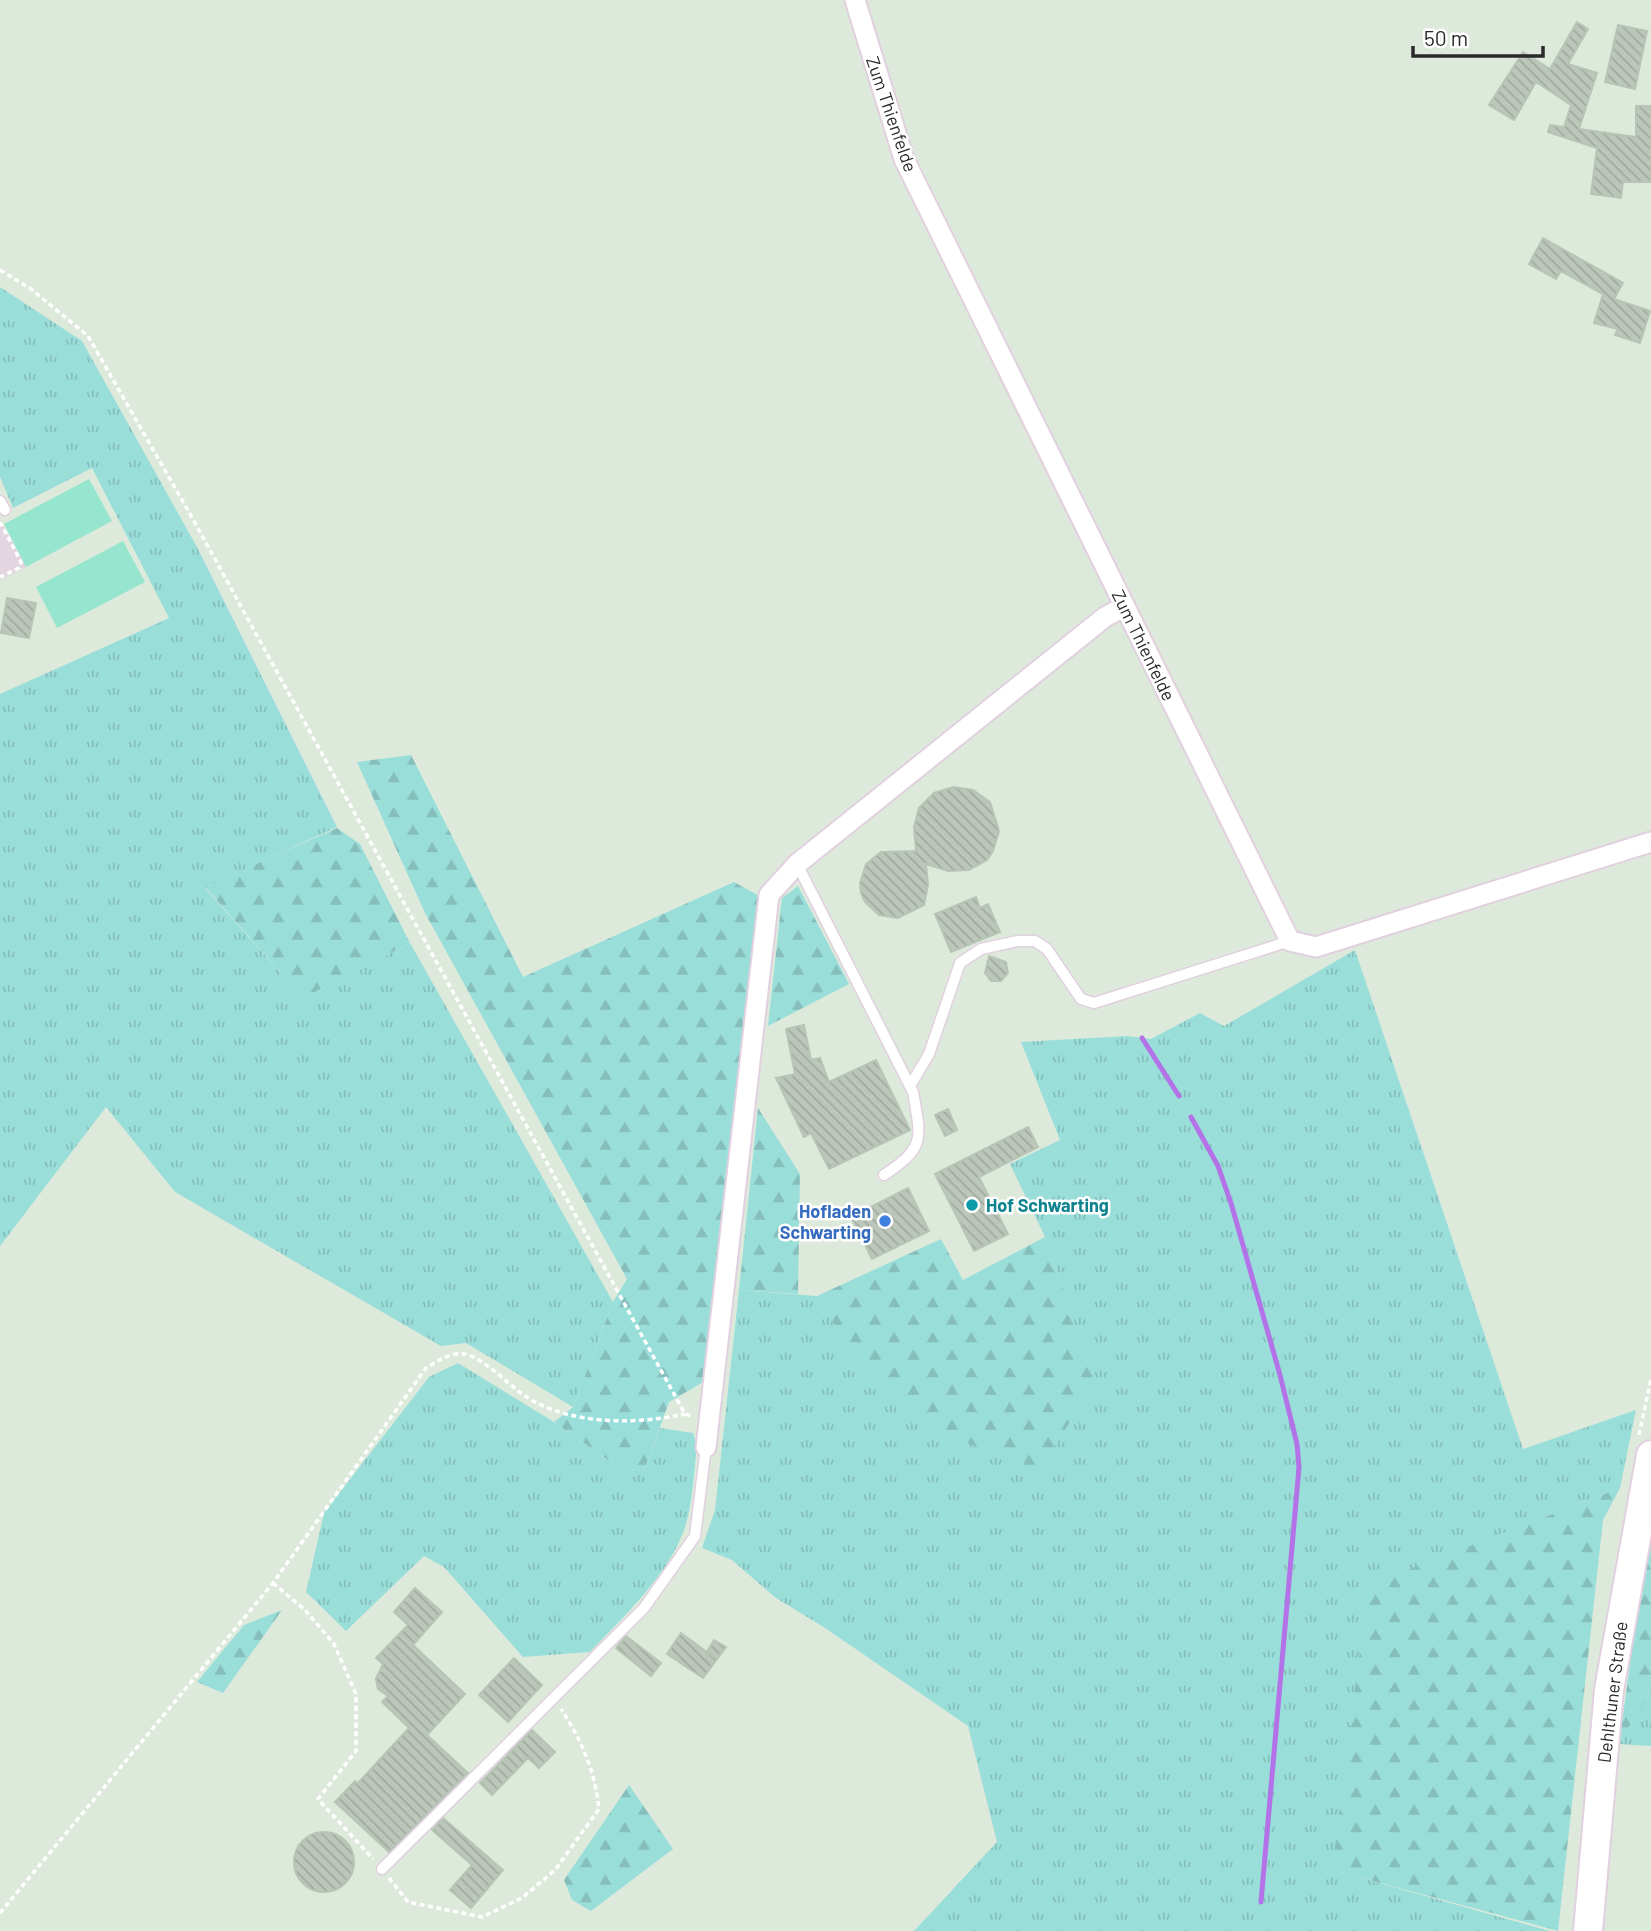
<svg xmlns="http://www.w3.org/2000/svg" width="1651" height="1931" viewBox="0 0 1651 1931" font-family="Barlow,sans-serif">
<defs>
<pattern id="grass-tufts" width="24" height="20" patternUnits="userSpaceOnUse" patternTransform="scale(1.75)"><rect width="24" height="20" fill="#9adeda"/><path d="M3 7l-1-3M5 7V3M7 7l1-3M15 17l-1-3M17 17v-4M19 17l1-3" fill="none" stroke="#85bebb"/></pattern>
<pattern id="forest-firs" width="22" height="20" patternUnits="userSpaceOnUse" patternTransform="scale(1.75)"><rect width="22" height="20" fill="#9adeda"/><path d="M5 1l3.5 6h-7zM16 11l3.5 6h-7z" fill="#85bebb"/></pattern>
<pattern id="building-back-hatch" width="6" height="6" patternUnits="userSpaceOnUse" patternTransform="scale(1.75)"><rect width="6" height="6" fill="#bcc6ba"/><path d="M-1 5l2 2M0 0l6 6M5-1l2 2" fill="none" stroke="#a2aaa0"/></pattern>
</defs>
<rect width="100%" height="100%" fill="#ddeadb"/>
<path fill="#e3d6e1" d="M 0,520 L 26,567 L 0,580 Z"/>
<path fill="url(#grass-tufts)" d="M 0,287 L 82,341 L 198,549 L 337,827 L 205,888 L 303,998 L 410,943 L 613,1302 L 573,1407 L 466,1343 L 441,1346 L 175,1192 L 106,1107 L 0,1246 L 0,694 L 169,618 L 92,468 L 13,508 L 0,477 Z
M 1355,950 L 1523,1449 L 1636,1410 L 1620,1488 L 1368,1586 L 1333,1870 L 1550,1931 L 914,1931 L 997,1842 L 968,1726 L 825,1628 L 776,1598 L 732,1560 L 702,1548 L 715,1510 L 739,1290 L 817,1296 L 847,1346 L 1060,1280 L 1045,1237 L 1010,1164 L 1060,1140 L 1021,1042 L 1127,1036 L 1151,1039 L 1200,1013 L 1224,1026 Z
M 458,1363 L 554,1422 L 618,1467 L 644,1471 L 660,1428 L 693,1433 L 697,1445 C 694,1471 693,1499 686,1524 C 672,1572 623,1617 590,1652 L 523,1657 L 444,1567 L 424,1556 L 346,1631 L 306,1592 L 324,1513 L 429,1377 Z
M 1651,1690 L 1651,1746 L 1619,1744 Z"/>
<path fill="url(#forest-firs)" d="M 411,755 L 523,977 L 734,882 L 761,897 L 705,1381 L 669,1402 L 644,1471 L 618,1467 L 554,1422 L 573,1407 L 613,1302 L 627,1279 L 425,913 L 357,762 Z
M 337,828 L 360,844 L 410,943 L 303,998 L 205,887 Z
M 798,886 L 849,984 L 768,1026 L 782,898 Z
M 758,1108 L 800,1174 L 798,1294 L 739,1290 Z
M 1045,1237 L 1095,1382 L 1039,1471 L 923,1426 L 847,1346 L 817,1296 L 941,1239 L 963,1280 Z
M 1620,1488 L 1603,1520 L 1558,1931 L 1332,1870 L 1368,1585 Z
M 1651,1513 L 1651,1690 L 1619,1744 Z
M 282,1610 L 223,1693 L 197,1682 L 244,1625 Z
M 629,1785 L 673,1849 L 591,1911 L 572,1900 L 564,1880 Z"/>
<path fill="#96e5ce" d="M 89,479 L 112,521 L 26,567 L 4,524 Z
M 123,541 L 145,582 L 57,628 L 36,587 Z"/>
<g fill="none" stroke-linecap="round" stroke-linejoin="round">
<path stroke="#b372e8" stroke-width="5" d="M 1142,1038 L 1179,1096
M 1191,1117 L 1218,1166 L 1231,1203 L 1280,1375 L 1297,1444 L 1299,1467 L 1261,1902"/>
</g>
<path fill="url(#building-back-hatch)" stroke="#b6c5b5" stroke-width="2" d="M 1577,22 L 1588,29 L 1568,64 L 1597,73 L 1579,129 L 1636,137 L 1636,106 L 1651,106 L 1651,182 L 1623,182 L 1621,198 L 1591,194 L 1597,148 L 1548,132 L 1550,125 L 1564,127 L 1571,105 L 1536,82 L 1514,120 L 1489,105 L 1523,52 L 1550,69 Z
M 1618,25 L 1647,31 L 1635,89 L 1605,82 Z
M 1543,238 L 1623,283 L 1614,299 L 1650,311 L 1640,343 L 1615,335 L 1618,329 L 1594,323 L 1603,294 L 1561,271 L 1556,279 L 1529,264 Z
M 7,598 L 36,603 L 29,638 L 1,633 Z
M 953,787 L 973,790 L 990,802 L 999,831 L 993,851 L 987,860 L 969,870 L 948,871 L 926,864 L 928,885 L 924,905 L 898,918 L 879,915 L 865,902 L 861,893 L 860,883 L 866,864 L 881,852 L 916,851 L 914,827 L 919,808 L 934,793 Z
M 976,897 L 980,908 L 988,904 L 1000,932 L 951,952 L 935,914 Z
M 989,956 L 1006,962 L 1008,973 L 1001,981 L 991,981 L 985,973 Z
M 804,1025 L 811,1060 L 820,1058 L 829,1082 L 876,1060 L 910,1130 L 829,1169 L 811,1133 L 804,1137 L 776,1078 L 795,1074 L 786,1029 Z
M 948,1109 L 957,1130 L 945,1136 L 935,1115 Z
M 1028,1127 L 1038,1147 L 979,1177 L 1008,1234 L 974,1251 L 935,1174 Z
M 908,1188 L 929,1231 L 872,1259 L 851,1217 Z
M 415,1588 L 442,1612 L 413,1645 L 465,1694 L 427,1735 L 468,1773 L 389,1852 L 335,1802 L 355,1781 L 357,1784 L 409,1728 L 382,1702 L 388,1696 L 378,1689 L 376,1679 L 383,1664 L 376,1658 L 408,1625 L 394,1612 Z
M 681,1633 L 715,1658 L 708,1650 L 714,1640 L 726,1647 L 703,1678 L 667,1654 Z
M 626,1636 L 661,1663 L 651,1676 L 616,1648 Z
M 514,1658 L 542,1685 L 508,1722 L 479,1695 Z
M 532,1730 L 555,1752 L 539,1768 L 528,1758 L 492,1795 L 480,1783 Z
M 443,1818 L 503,1870 L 471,1908 L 450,1890 L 472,1865 L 432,1830 Z
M294 1862a30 30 0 1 1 60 0a30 30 0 1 1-60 0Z"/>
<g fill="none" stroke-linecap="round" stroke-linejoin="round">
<g stroke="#e1d0df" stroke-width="13">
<path id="lane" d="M 0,501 L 5,510
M 797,864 L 913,1092 C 921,1139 926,1147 884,1175
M 910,1086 L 929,1054 L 960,963 L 981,949 L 1018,941 L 1035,941 L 1047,949 L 1081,999 L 1094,1003 L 1290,941
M 382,1869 L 644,1608 L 695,1536 L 706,1447"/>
</g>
<g stroke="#e1d0df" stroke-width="23">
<path id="street" d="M 855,0 L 904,159 L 1290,941 L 1316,947 L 1651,842
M 706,1447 L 769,895 L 797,864 L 1105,617 L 1125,606"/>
</g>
<g stroke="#e1d0df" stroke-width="32">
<path id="secondary" d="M 1588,1931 L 1609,1690 L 1651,1455"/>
</g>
<path stroke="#fff" stroke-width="3.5" stroke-dasharray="5 3.5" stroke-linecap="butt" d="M 0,270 L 31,289 L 88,336 L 194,521 L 685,1414 L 691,1416
M 0,522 L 21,562 L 19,568 L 0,577
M 1639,1435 L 1651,1379
M 273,1583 L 305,1610 L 334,1644 L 356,1694 L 356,1751 L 318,1799 L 373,1859
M 389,1878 L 408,1902 L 482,1917 L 522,1898 L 555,1870 L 599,1809 C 595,1771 582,1741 561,1709
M 0,1913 L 273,1583 L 426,1368 C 440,1360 455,1349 471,1356 C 495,1367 513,1391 537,1403 C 581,1425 638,1424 685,1414"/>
<use href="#lane" stroke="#fff" stroke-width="10"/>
<use href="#street" stroke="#fff" stroke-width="19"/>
<use href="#secondary" stroke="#fff" stroke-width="28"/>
</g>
<circle fill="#0f9aa8" stroke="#fff" stroke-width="2.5" cx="972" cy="1205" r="7"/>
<circle fill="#3f7fe0" stroke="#fff" stroke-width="2.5" cx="885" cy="1221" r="7"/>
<g text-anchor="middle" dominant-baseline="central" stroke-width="5" stroke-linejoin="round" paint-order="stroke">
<g font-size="18" fill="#292929" stroke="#fff">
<text transform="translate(892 114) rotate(71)">Zum Thienfelde</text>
<text transform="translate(1144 645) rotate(64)">Zum Thienfelde</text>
<text transform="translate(1612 1692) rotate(-83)">Dehlthuner Straße</text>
</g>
<g font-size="18" font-weight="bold" fill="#0d838f" stroke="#fff" text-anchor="start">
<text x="986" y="1205">Hof Schwarting</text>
</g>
<g font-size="18" font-weight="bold" fill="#366cbe" stroke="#fff" text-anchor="end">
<text x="871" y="1211">Hofladen<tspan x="871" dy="21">Schwarting</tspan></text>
</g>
</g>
<path d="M1413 46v10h130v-10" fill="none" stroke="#292929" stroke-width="3.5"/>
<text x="1424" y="46" font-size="21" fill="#292929" stroke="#ffffff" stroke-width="5" paint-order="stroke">50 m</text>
</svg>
